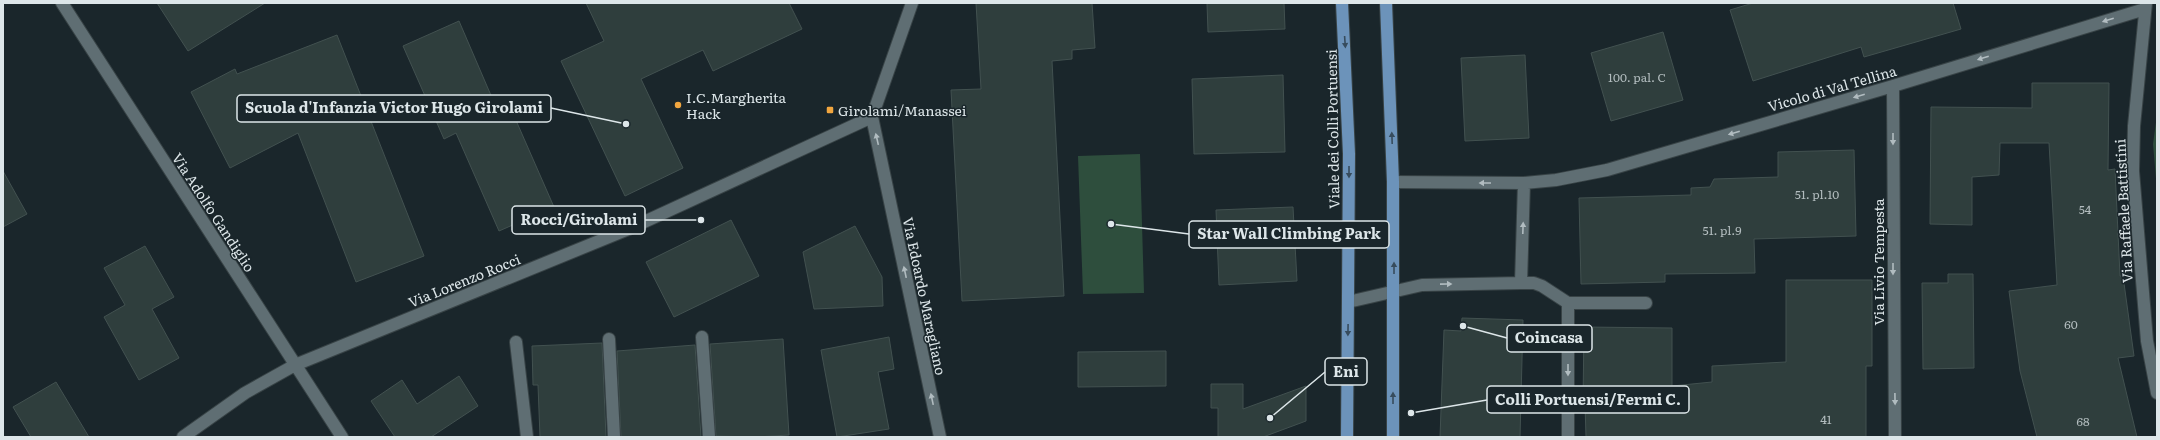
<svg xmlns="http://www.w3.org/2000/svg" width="2160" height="440" viewBox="0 0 2160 440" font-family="Literata,serif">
<rect width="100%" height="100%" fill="#1a262b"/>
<path fill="#2e4e3d" d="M 2157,115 L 2157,190 L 2153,144 Z
M 1140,154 L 1144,293 L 1083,294 L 1078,156 Z"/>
<path fill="#2f3e3d" stroke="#425150" d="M 157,3 L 265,3 L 188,51 Z
M 586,3 L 789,3 L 802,29 L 713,71 L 703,50 L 641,79 L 683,168 L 625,196 L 561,61 L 604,41 Z
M 976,3 L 1092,3 L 1095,48 L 1072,50 L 1072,59 L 1052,61 L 1064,296 L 962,301 L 951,90 L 981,89 Z
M 1207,3 L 1284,3 L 1285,29 L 1208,32 Z
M 1753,3 L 1953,3 L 1961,29 L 1864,57 L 1861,47 L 1753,81 L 1730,10 Z
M 459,21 L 499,114 L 511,109 L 554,207 L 499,231 L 456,133 L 444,139 L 403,46 Z
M 1663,32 L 1683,100 L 1611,121 L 1591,53 Z
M 337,35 L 424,256 L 356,282 L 298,133 L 230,168 L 191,92 L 235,69 L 237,74 Z
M 1525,55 L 1529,138 L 1465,141 L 1461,58 Z
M 1283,75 L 1285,152 L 1194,154 L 1192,79 Z
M 2032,83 L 2109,83 L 2108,170 L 2115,169 L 2120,276 L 2123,276 L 2134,356 L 2118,358 L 2137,437 L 2037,437 L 2020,371 L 2009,291 L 2057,285 L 2049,143 L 2000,143 L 1999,175 L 1972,177 L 1972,225 L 1930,224 L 1931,107 L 2032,108 Z
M 1854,150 L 1856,236 L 1754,239 L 1755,273 L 1665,274 L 1665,282 L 1581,284 L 1579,198 L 1691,195 L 1691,188 L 1710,187 L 1714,179 L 1778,177 L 1778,152 Z
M 3,171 L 27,214 L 3,227 Z
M 1293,207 L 1297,281 L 1219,285 L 1216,210 Z
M 731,220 L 759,276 L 674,317 L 646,262 Z
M 855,226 L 882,277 L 883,306 L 814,309 L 803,252 Z
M 145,246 L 174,297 L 152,309 L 179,358 L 139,380 L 104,317 L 125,305 L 104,268 Z
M 1948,274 L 1973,274 L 1974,368 L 1923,369 L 1922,283 L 1948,283 Z
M 1786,280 L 1872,280 L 1872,366 L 1866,366 L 1866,437 L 1586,437 L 1585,404 L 1583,404 L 1584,327 L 1672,328 L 1672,386 L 1712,382 L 1712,366 L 1786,362 Z
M 1462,318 L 1523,320 L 1520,437 L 1440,437 L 1444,330 L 1461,331 Z
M 889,337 L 894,369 L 878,372 L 889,429 L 837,437 L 821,350 Z
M 783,339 L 789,435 L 756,437 L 716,436 L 710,344 Z
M 602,343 L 606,437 L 540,437 L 538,385 L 533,385 L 532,346 Z
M 695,345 L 701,437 L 621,437 L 617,351 Z
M 1166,351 L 1166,386 L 1078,387 L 1078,352 Z
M 459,376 L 478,406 L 431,437 L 395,437 L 371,401 L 402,380 L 417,404 Z
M 56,382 L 89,437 L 31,437 L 13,407 Z
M 1211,384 L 1243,384 L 1243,409 L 1306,386 L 1306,421 L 1263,437 L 1218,437 L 1218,408 L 1211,408 Z"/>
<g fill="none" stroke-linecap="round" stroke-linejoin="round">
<g stroke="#384346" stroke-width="14">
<path id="minor" d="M 62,3 L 342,437
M 2146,3 L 2134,126 L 2133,171 L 2147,341 L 2157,393
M 1893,86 L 1895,437
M 872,117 L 940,437
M 872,117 L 912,3
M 1393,182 L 1524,183 L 1556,180 L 1607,170 L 1893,86 L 2145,9
M 1521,283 L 1534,283 L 1542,286 L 1568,303 L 1646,303
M 1348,302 L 1422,285 L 1521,283 L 1524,183
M 1568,303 L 1568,437
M 702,337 L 709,437
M 609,339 L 614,437
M 516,342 L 527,437
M 183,437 L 245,393 L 295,365 L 631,228 L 872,117"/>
</g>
<g stroke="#384346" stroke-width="14">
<path id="major" d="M 1342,3 L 1349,154 L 1347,437
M 1386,3 L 1393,182 L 1393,437"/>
</g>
<use href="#minor" stroke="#5f6e73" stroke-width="12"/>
<use href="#major" stroke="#6c93ba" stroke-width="12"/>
</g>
<defs><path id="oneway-solid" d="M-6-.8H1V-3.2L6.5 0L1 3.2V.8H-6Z"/></defs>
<g fill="#b1bcc0">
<use href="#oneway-solid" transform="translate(2108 20) rotate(163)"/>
<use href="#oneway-solid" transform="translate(1983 58) rotate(163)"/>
<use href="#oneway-solid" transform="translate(1859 96) rotate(164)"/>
<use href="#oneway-solid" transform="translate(1734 133) rotate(164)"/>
<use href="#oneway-solid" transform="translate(877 139) rotate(-103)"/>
<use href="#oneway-solid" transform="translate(1893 139) rotate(90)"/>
<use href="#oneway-solid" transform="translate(1485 183) rotate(-180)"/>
<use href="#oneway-solid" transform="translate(1523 228) rotate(-88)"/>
<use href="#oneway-solid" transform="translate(1893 269) rotate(90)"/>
<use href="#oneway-solid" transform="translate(905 272) rotate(-102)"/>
<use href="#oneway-solid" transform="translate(1446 284) rotate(-1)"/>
<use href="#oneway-solid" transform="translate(1568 370) rotate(90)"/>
<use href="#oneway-solid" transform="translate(932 399) rotate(-102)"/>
<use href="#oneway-solid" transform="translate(1895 399) rotate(89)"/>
</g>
<g fill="#374c5d">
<use href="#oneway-solid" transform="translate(1345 42) rotate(86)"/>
<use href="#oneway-solid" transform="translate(1392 138) rotate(-92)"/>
<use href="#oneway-solid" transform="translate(1349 172) rotate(90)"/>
<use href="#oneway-solid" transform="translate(1394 268) rotate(-90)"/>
<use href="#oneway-solid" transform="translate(1348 330) rotate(91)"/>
<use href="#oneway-solid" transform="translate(1393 398) rotate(-90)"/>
</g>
<g fill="#f1a63f" stroke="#1a262b" stroke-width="1.5">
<circle cx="678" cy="105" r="4"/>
<rect x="826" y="106" width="8" height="8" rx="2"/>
</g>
<g text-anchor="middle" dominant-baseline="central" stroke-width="3" stroke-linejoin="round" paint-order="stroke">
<g font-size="12" fill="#b2bcbe">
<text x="1637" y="77">100. pal. C</text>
<text x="1817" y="194">51. pl.10</text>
<text x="2085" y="209">54</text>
<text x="1722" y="230">51. pl.9</text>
<text x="2071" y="324">60</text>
<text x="1826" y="419">41</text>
<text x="2083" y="421">68</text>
</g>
<g font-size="14" fill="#dde6e9" stroke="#1a262b">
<text transform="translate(1832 88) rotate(-16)">Vicolo di Val Tellina</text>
<text transform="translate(1332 129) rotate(-91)">Viale dei Colli Portuensi</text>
<text transform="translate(2123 211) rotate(-93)">Via Raffaele Battistini</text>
<text transform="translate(214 212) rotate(57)">Via Adolfo Gandiglio</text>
<text transform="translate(1878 262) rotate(-90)">Via Livio Tempesta</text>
<text transform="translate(464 280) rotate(-22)">Via Lorenzo Rocci</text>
<text transform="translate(925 296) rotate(78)">Via Edoardo Maragliano</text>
</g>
<g font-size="14" fill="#dde6e9" stroke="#1a262b" text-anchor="start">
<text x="686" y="97">I.C.Margherita<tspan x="686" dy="16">Hack</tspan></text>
<text x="838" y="110">Girolami/Manassei</text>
</g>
</g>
<path fill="none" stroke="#dde6e9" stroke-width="1.5" d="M626 124L551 108M701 220L645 220M1111 224L1189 234M1463 326L1507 338M1270 418L1325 372M1411 413L1487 400"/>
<g fill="#dde6e9" stroke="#1a262b" stroke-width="1.5">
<circle cx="626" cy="124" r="4"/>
<circle cx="701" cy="220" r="4"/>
<circle cx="1111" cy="224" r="4"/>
<circle cx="1463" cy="326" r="4"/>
<circle cx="1270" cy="418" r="4"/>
<circle cx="1411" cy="413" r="4"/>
</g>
<g fill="#1a262b" stroke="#dde6e9" stroke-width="1.5">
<rect x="237" y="95" width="314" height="27" rx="4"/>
<rect x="512" y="206" width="133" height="28" rx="4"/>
<rect x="1189" y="221" width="200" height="27" rx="4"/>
<rect x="1507" y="325" width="85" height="27" rx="4"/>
<rect x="1325" y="358" width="42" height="27" rx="4"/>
<rect x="1487" y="386" width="202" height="27" rx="4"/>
</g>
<g font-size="15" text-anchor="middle" font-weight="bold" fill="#dde6e9">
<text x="394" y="113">Scuola d'Infanzia Victor Hugo Girolami</text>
<text x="579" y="225">Rocci/Girolami</text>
<text x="1289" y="239">Star Wall Climbing Park</text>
<text x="1549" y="343">Coincasa</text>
<text x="1346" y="377">Eni</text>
<text x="1588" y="405">Colli Portuensi/Fermi C.</text>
</g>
<rect width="2160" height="440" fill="none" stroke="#dde6e9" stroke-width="8"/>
</svg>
